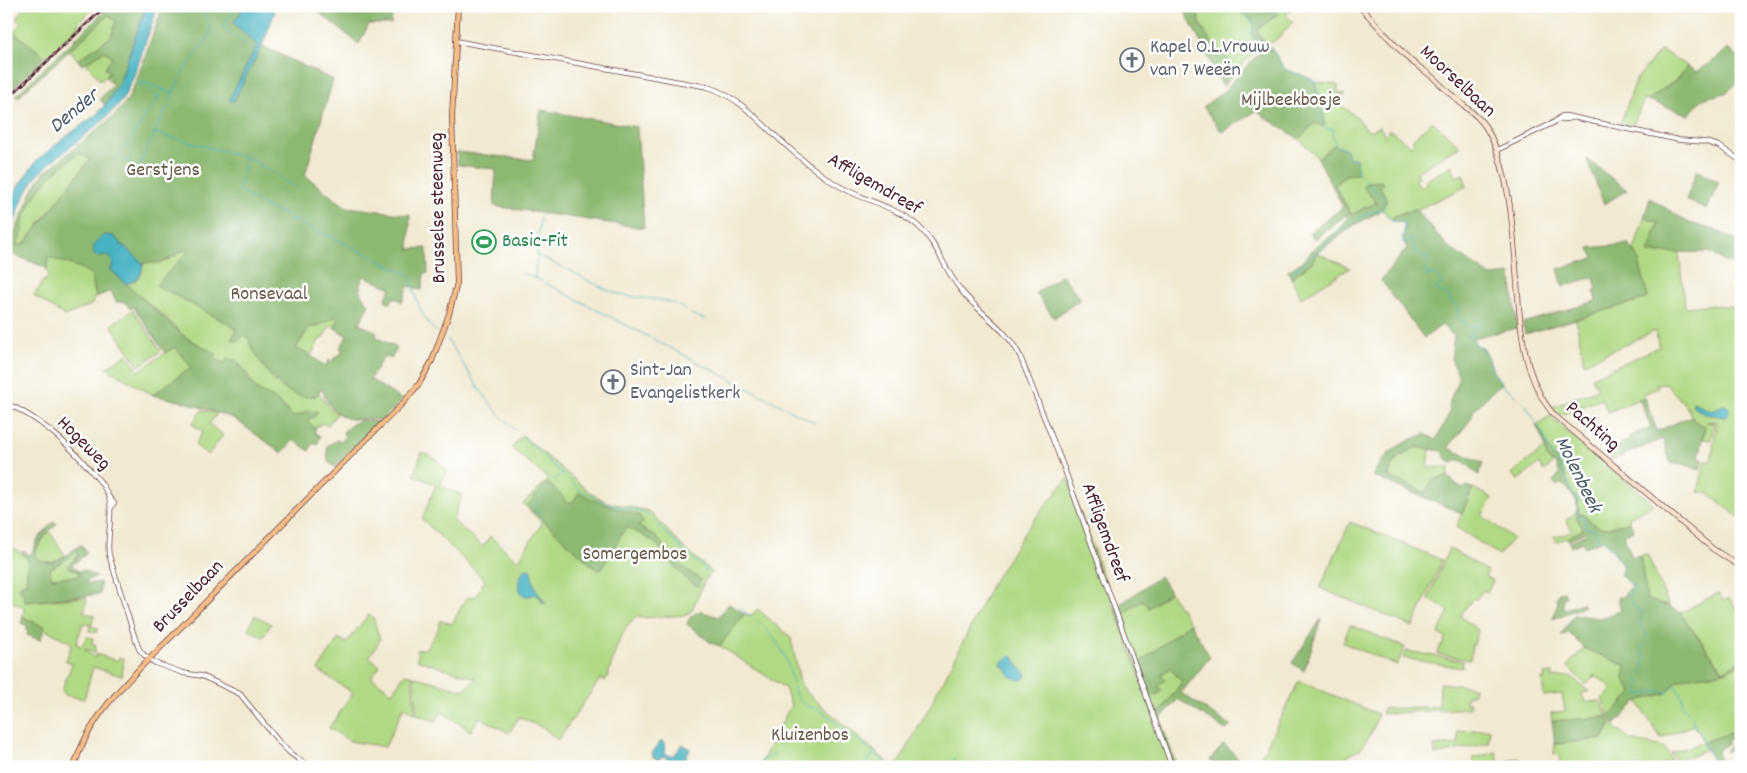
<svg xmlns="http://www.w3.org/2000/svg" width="1747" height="773" viewBox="0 0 1747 773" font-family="Dekko,sans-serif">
<rect width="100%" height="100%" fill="#fff"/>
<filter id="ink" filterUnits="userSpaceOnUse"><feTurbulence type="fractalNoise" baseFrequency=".02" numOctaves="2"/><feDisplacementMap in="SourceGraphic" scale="10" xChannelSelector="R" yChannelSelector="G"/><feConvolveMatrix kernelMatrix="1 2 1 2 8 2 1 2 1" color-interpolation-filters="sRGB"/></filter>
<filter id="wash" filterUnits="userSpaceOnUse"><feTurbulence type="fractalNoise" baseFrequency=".0096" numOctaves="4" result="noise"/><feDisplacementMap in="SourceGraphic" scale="20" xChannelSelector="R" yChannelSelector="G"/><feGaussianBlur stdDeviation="1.12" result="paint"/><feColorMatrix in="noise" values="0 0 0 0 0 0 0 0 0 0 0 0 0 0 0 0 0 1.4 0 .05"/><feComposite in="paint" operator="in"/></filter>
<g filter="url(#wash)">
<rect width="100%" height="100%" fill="#f1e9d0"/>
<path fill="#b0d984" stroke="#7d7c58" d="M 26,6 L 96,6 L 78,23 L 78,28 L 45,57 L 14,32 L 21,23 L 16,19 Z
M 1202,6 L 1242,6 L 1240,8 L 1240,12 L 1250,18 L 1254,23 L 1252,34 L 1253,38 L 1263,42 L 1223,86 L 1228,75 L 1229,60 C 1216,48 1199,31 1198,12 Z
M 1272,6 L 1295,6 L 1286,15 L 1293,22 L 1275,41 L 1265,44 L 1257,30 L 1279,13 Z
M 109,15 L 116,22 L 111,37 L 78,60 L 70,50 Z
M 1661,50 L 1687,66 L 1679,78 L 1648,100 L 1644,99 L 1632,127 L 1620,124 L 1637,78 Z
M 104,51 L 112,56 L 111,72 L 101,81 L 86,63 Z
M 1315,82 L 1338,85 L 1338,93 L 1344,94 L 1341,105 L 1357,117 L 1368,131 L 1380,127 L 1385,136 L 1390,130 L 1411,146 L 1414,143 L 1412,140 L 1432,121 L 1460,146 L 1417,172 L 1419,177 L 1415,180 L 1421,187 L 1426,184 L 1425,181 L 1452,165 L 1456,177 L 1463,174 L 1467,186 L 1416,210 L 1414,209 L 1394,216 L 1392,221 L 1382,209 L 1385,203 L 1375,182 L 1367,182 L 1364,188 L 1377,204 L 1366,207 L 1352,215 L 1335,186 C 1339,178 1348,174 1356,169 L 1356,160 L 1349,158 L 1346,149 L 1336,146 L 1335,144 L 1318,158 L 1299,139 L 1316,122 L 1324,126 L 1324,116 Z
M 79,153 L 91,158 L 26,242 L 23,245 L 15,245 L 23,231 L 21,227 C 33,190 49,175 79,153 Z
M 1644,218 L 1659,222 L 1649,253 L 1679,252 L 1685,307 L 1707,305 L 1741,307 L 1741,519 L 1708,493 L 1698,492 L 1705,461 L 1711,461 L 1717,421 L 1706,422 L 1714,423 L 1711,440 L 1703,439 L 1705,426 L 1693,421 C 1689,405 1676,396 1665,383 L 1656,384 L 1658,388 L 1643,394 L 1644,397 L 1608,412 L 1602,399 L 1560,415 L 1552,407 L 1598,389 L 1592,377 L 1659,347 L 1655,331 L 1584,363 L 1576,319 L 1648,298 L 1638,257 L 1634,250 Z
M 184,250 L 187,253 L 157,285 L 234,327 L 236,331 L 232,338 L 237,341 L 245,335 L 314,397 L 319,393 L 330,409 L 337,414 L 327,426 L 323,423 L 317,426 L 315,429 L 307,420 L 315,416 L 309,411 L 293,418 L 289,414 L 285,407 L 256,390 L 247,374 L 236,360 L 225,364 L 214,358 L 216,354 L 185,337 L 168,320 L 126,284 C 137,281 143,276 143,263 C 148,262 151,263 156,263 C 166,263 175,255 184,250 Z
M 1317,253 L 1350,268 L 1301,298 L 1291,278 L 1312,262 Z
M 48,257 L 81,268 L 91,274 L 96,297 L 93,299 L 93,304 L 65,316 L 34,296 L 43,281 L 45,281 L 49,274 L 46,271 Z
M 133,310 L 161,351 L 139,366 L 111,325 Z
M 335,316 L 338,320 L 335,328 L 331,325 L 322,339 L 319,340 L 310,358 L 296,348 L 309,328 L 320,325 Z
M 175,346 L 191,367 L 153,395 L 106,368 L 127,354 L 139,371 Z
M 202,410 L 217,414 L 209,424 L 223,435 L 208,455 L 195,445 L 203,432 L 192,424 Z
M 1549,416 L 1654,504 L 1629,517 L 1630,522 C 1606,527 1601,534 1583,514 L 1578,514 L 1578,500 L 1573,494 L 1560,465 L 1549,449 L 1537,425 Z
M 522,435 L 588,491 L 606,502 L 649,511 L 686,550 L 712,572 L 705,580 L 691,612 L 688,612 L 687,615 L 639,618 L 638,615 C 620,629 614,655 608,676 L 605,681 L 601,678 L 558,740 L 545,729 L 519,717 L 509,733 L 479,717 L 471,731 L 442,712 L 436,721 L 417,715 L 414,676 L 412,676 L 415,714 L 404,707 L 385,747 L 350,741 L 329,728 L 353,693 L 318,670 L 339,638 L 346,643 L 369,614 L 373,617 L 380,640 L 369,657 L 380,666 L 371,677 L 392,692 L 405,674 L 464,690 L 476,678 L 417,660 L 418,654 L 416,650 L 426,648 L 438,630 L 440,620 L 452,624 L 466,598 L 476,596 L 485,580 L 422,519 L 436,485 L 414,475 L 422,452 L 436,459 L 447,472 L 440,486 L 462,495 L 453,520 L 483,547 L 490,536 L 518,561 L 542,523 L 523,504 L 548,479 L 512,448 Z
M 1415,447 L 1430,450 L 1428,468 L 1449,467 L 1448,477 L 1438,478 L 1426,493 L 1389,477 C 1391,456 1402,458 1415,447 Z
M 1546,447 L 1551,463 L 1553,463 L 1544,471 L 1539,464 L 1518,480 L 1511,474 Z
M 1068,478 L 1172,767 L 895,767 L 900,761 L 934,699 L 935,692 L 943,682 L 992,584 L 1026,530 Z
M 1473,488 L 1492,498 L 1482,516 L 1513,538 L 1499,555 L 1456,527 Z
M 1578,511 L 1577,518 L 1583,529 L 1567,538 L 1555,542 L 1554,536 L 1566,534 L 1572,530 L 1566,520 Z
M 1350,522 L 1442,560 L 1413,627 L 1320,588 Z
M 49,531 L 65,555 C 55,562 48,565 36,558 L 35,551 Z
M 6,546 L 10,547 L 11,546 L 28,558 L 26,583 L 22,584 L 25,602 L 87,597 L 84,613 L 94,615 L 91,626 L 98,628 L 96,633 L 89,631 L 90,625 L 83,623 L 76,644 L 81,646 L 87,637 L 93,638 L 92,643 L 96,645 L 95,652 L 84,649 L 96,658 L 96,654 L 117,661 L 119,657 L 124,659 L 122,676 L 93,667 L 84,699 L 65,695 L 62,690 L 72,664 L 66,661 L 72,643 L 44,629 L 45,627 L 23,617 L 24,608 L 10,601 L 11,598 L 6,597 Z
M 1449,548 L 1488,571 L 1485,576 L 1493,581 L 1487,592 L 1483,590 L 1476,600 L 1473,598 L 1460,616 L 1478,630 L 1474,645 L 1472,645 L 1470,660 L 1437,654 L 1441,645 L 1443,646 L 1445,637 L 1438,634 L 1449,611 L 1428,599 Z
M 77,551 L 79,554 L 67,566 L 79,573 L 79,577 L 51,578 L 50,569 Z
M 1647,554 L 1669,606 L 1663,604 L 1647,600 L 1640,555 Z
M 1170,592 L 1190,623 L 1137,665 L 1123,627 L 1122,614 L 1143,600 L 1150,607 Z
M 1718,593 L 1724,601 L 1729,598 L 1741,615 L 1741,660 L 1724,671 L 1680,613 Z
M 758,609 L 791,638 L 800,683 L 807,693 L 893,767 L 768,767 L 761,763 L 791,705 L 785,688 L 720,646 L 744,614 L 751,615 Z
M 255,615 L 271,624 L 263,637 L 248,629 Z
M 1350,625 L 1405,647 L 1397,665 L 1343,643 Z
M 1584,648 L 1626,666 L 1624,678 L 1632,693 L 1609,716 L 1602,699 L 1612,689 C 1607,682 1601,681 1596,675 L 1586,685 L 1567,666 Z
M 1406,651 L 1463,661 L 1462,668 L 1403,658 Z
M 1741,663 L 1741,747 L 1734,732 L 1703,743 L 1706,749 L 1688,758 L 1686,756 L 1677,762 L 1671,753 L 1703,742 L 1701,735 L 1694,725 L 1661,738 L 1637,701 L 1667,693 L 1677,681 L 1688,677 L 1725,672 Z
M 1170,668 L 1182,682 L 1155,719 L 1149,699 L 1161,691 L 1158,686 L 1161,675 Z
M 1553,673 L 1553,678 L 1571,676 L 1589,692 L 1581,693 L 1586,702 L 1600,701 L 1608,717 L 1552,721 L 1551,713 L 1565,711 L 1562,694 L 1544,696 L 1542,679 L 1545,679 L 1544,674 Z
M 1299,681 L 1378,714 L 1372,731 L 1361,749 L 1326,767 L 1253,767 L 1251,764 L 1262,755 Z
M 1440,683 L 1474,687 L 1473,695 L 1467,695 L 1466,703 L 1470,703 L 1470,708 L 1382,714 L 1383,709 L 1439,706 Z
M 1611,723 L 1630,740 L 1664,747 L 1672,759 L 1659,767 L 1559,767 L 1560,755 L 1554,754 L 1555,744 L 1603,739 Z
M 1490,729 L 1488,743 L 1435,755 L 1434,746 L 1458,744 L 1458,731 Z
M 1496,752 L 1499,763 L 1519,758 L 1520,767 L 1475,767 L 1473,758 Z"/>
<path fill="#8cb972" stroke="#6b6c4e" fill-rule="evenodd" d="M 110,6 L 146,6 L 120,81 L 105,105 L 100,99 L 113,85 L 106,77 L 110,72 L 105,69 L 112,56 L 104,51 L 82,65 L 78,60 L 111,37 L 116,22 L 109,15 L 23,92 L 19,98 L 15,96 Z
M 163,6 L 245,6 L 233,23 L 257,44 L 233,101 L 262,46 L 333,80 L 305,175 L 332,197 L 347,207 L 410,215 L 409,249 L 427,248 L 428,273 L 424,274 L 422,290 L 408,286 L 402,302 L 394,297 L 390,304 L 385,300 L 391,288 L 364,276 C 357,287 360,296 369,304 L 359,324 L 377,332 L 376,337 L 397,348 L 391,359 L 384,356 L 370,379 L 402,400 L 380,421 C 368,416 364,420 352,419 C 338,418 325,403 323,390 L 319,390 L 319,393 C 305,403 284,391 274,380 C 264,369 257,356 249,343 L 251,340 L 245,335 L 237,341 L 233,341 L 232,338 L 236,331 L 234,327 L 156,285 L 187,253 L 184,250 C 175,255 166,263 156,263 C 151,263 148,262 143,263 L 119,242 L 114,236 L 103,255 L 110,256 L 113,263 L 111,270 L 185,337 L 216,354 L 215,359 L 225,363 L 227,358 C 245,363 244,377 256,389 C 260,393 268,395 273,398 C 282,403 285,412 293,417 L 309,411 L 318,412 L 315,416 L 307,420 L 315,429 L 315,433 L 320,436 L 317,445 L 313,443 L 309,451 L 294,440 L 282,453 L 233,418 L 188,403 L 153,395 L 191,367 L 175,347 L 165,353 L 134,307 L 130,309 L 125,302 L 116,302 L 111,291 L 96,297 L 91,274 L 81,268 L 48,257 L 47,268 L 12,254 L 6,267 L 6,254 L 10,244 L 27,203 L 34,187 L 43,174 L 104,124 L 117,113 L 127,101 L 137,79 ZM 79,153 L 90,159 L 26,242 L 23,245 L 16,245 L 23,231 L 21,227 C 33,190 49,175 79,153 ZM 335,317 L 338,320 L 335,328 L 347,336 L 340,348 L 343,350 L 339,356 L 334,358 L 332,362 L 329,360 L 325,366 L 311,356 L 309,357 L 307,353 L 296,348 L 309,328 L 320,325 Z
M 315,6 L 393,6 L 391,24 L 369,24 L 359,44 L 316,10 Z
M 1182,6 L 1202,6 L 1198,12 C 1199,31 1216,48 1229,60 L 1228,75 L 1223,86 Z
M 1242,6 L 1272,6 L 1279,13 L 1257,30 L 1265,44 L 1253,38 L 1252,34 L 1254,23 L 1250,18 L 1240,12 L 1240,8 Z
M 9,28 L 45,57 L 6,95 L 6,33 Z
M 1271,47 L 1273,52 L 1285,69 L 1309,78 L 1315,82 L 1324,116 L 1324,127 L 1315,123 L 1299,139 L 1256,111 L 1222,132 L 1203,107 L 1225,90 L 1258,54 Z
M 1728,49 L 1741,60 L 1741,79 L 1726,93 L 1708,97 L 1700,101 L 1689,115 L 1648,100 L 1679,78 L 1687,66 L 1697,72 Z
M 541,110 L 637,127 L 644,228 L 494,206 L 496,169 L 458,165 L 457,152 L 533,160 Z
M 1335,144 L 1336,146 L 1346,149 L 1349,158 L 1355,158 L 1356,160 L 1358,174 L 1345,175 L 1335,186 L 1351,215 L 1366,207 L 1377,203 L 1364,188 L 1364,184 L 1367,182 L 1381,181 L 1383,184 L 1380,187 L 1386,197 L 1386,202 L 1379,212 L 1354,225 L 1317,253 L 1312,262 L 1291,278 L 1288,271 L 1303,261 L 1315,247 L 1338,231 L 1348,218 L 1346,215 L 1315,239 L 1309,233 L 1343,207 L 1318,158 Z
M 1587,159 L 1627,190 L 1604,204 Z
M 1697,170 L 1719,182 L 1707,209 L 1686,200 Z
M 1650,198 L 1689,223 L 1715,230 L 1741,243 L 1741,271 L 1728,261 L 1726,263 L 1710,252 L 1648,253 L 1659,222 L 1644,218 Z
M 1415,209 L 1448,247 L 1491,276 L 1511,274 L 1517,328 L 1473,338 L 1475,345 C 1489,347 1489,363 1494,373 C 1496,376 1500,379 1502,382 L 1473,411 L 1471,419 L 1448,448 L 1483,463 L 1479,475 C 1469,469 1465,455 1452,463 L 1447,460 L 1442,451 L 1416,447 L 1407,453 L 1398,456 L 1390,469 L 1389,477 L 1425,493 L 1433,480 L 1448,477 L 1463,489 L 1467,486 L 1473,488 L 1462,513 L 1372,476 C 1386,451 1399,444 1425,434 L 1436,440 L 1450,412 L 1449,404 L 1459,377 L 1451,359 L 1454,336 L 1442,325 L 1424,338 L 1381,280 L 1407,248 C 1400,236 1404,238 1405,225 L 1402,222 L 1392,221 L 1394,216 Z
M 1629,244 L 1638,257 L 1648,298 L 1525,334 L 1523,323 L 1596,301 L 1594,290 L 1597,290 L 1594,277 L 1563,286 L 1558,269 L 1594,258 L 1589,248 Z
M 1062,275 L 1081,299 L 1054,318 L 1036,293 Z
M 1644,397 L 1657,431 L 1692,416 L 1694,421 L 1705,426 L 1699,459 L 1703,459 L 1700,470 L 1681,463 L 1671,464 L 1663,439 L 1611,460 L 1603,452 L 1629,440 L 1628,437 L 1651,427 L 1639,399 Z
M 362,420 L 372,421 L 378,423 L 335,467 L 328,462 L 327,446 L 337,440 L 342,441 L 345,437 L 343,432 L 352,424 Z
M 1536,425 L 1542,432 L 1549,449 L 1560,465 L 1573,494 L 1578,500 L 1578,514 L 1583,514 C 1601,534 1606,527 1630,522 L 1634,531 L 1623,534 L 1632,557 L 1640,555 L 1647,600 L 1664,604 L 1680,613 L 1723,671 L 1741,660 L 1741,663 L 1725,672 L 1688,677 L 1677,681 L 1667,693 L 1637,701 L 1615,725 L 1609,716 L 1632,693 L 1624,678 L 1626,666 L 1584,648 L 1569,633 L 1561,635 L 1574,615 L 1599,618 L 1621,611 L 1618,597 L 1622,597 L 1632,586 L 1620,575 L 1623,566 L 1613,549 L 1603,540 L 1585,547 L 1582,542 L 1571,547 L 1569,543 L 1586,534 L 1584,532 L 1569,541 L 1567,538 L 1583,529 L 1577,518 L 1577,502 L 1565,485 L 1563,486 L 1561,483 L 1557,486 L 1553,481 L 1560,474 L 1556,465 L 1547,458 L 1544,442 Z
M 547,482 L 560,494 L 567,503 L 574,501 L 579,492 C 598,504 618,509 639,515 L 644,522 L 638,526 L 655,536 L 681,566 L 701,580 L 698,586 C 679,578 671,559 657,545 C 649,538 636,532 626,527 L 601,570 L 597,570 L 527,506 Z
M 54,521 L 57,524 C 47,533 35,544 36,558 C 54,569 65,555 81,545 L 87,553 L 72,565 L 78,571 L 83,570 L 97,577 L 87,580 L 87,584 L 100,582 L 100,594 L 25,602 L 23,593 L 18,589 L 19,586 L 26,583 L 28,558 L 22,555 L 23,551 L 31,555 L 38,539 ZM 77,552 L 79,555 L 67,566 L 79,573 L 79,576 L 51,578 L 50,569 Z
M 1160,576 L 1170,592 L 1149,608 L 1143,600 L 1123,614 L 1128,625 L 1123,627 L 1115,608 Z
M 1564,592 L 1566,597 L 1563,597 L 1563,606 L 1565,609 L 1582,603 L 1584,606 L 1553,619 L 1558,603 L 1556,599 L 1559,593 Z
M 729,604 L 744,614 L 720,646 L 711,643 L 687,624 L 691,616 L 693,616 L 695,613 L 700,611 L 718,617 Z
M 23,617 L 45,627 L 40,640 L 27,635 L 28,631 L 26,630 L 28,626 L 21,623 Z
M 1321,619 L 1304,671 L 1292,663 Z
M 1190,623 L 1210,657 L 1181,693 L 1231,726 L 1226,730 L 1178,699 L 1160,719 L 1177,767 L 1173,767 L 1155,719 L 1182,682 L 1170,668 L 1161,675 L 1165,680 L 1158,686 L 1162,691 L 1149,699 L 1137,665 Z
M 1608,717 L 1611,723 L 1603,739 L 1555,744 L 1552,721 Z
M 1734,732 L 1741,747 L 1741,759 L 1738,759 L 1732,752 L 1734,747 L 1725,752 L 1732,742 L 1730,739 L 1728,739 L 1727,744 L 1719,749 L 1718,756 L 1721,762 L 1729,762 L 1729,766 L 1716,767 L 1706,749 L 1703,742 Z
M 1224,744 L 1247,767 L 1219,767 L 1210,760 Z"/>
<path fill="#46b3c2" stroke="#486976" d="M 146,6 L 158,6 L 134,76 L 122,101 L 104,120 L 49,164 L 35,178 L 23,199 L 6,245 L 6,216 L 18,186 L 37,160 L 64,138 L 97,114 L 108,101 L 120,81 Z
M 245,6 L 268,6 L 275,12 L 262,46 L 233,102 L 229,100 L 257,45 L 233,23 Z
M 104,235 L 114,236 L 119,242 L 143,263 C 143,276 138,280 126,284 L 111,270 L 113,263 L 110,257 L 103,255 L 98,257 L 94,255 C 91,244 97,241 104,235 Z
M 1693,402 C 1701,405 1708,413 1717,408 C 1720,407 1722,405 1725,405 L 1729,408 L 1729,413 L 1725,417 L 1705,414 L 1693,407 Z
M 525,569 L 531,570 C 534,588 536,590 546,604 L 542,602 L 541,598 L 534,594 L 531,596 L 523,596 C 516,586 518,578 525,569 Z
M 1011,655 L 1016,660 L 1019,667 L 1022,669 L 1026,674 L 1025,678 C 1018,683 1016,677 1009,676 L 1006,668 L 1002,666 L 1001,662 Z
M 662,741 L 664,742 L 665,753 L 671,756 L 674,755 L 683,744 L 690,749 L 684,763 L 682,762 L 681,765 L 682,767 L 669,767 L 669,760 L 663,756 L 658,760 L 653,757 L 652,754 L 658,744 Z"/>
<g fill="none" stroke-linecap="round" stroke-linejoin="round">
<path stroke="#46b3c2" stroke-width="1" d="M 235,6 L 223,27 L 254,51
M 1235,6 L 1235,8 L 1254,23 L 1252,34 L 1253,38 L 1271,47 L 1285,69 L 1309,78 L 1315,82 L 1324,116 L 1324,127 L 1326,129 L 1333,129 L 1333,136 L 1336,146 L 1346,149 L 1349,158 L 1355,158 L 1356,160 L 1358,174 L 1368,181 L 1373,190 L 1382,195 L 1384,202 L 1382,209 L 1392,221 L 1404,223 L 1403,243 L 1406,243 L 1411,239 C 1415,253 1414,256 1429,258 L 1425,272 L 1427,276 L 1436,273 L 1442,284 L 1436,288 L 1436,291 L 1448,294 L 1451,301 L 1457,305 C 1456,318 1464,327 1477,326 L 1468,335 L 1473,338 L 1476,345 L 1481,346 L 1484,349 L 1494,374 L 1502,382 L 1503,387 L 1511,391 L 1518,399
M 137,80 L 173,93 L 169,104
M 137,81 L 138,84 L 159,97 L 164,90
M 173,93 L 183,72 L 209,36 L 210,28 L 200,6
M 168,106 L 154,133 L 238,155
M 154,133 L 138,169 L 120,157 L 119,155 L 159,97
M 241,156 L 251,159 L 294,187
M 245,157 L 240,191 L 255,201 L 261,202 L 264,206 L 286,215 L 291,220 L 299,221 L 302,225 L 334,238 L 409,275 C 415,294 420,319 437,332
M 536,255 L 564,268
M 566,269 C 583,277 601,289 619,294 C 641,301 666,295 685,310
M 1292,272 C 1322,252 1345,216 1382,209
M 522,273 L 542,281
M 535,278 L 540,218
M 545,283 L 815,423
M 691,314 L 696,316
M 698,317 L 705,319
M 447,339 L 480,390 L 499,414 L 515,430
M 1524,402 L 1544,436 L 1549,449 L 1560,465 L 1573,494 L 1578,500 L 1578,516 L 1586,520 L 1585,526 L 1586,528 L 1591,528 L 1596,531 L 1598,540 L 1604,540 L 1624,567 L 1620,575 L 1635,588 L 1628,595 L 1629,598
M 522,436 L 580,490 L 608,504 L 647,514 L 683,550 L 707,571
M 552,482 L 562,473
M 538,499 C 533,508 539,512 542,520
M 1632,602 L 1636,610 L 1641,611 C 1644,616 1640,618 1639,623 L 1647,635 L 1645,644 L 1641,648 L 1645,659 L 1643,672 L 1638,677 L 1640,688 L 1638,694 L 1641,695 L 1659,691 L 1667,693 L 1675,685 L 1682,698 L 1683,707 L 1691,716 L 1695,728 L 1701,735 L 1706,749 L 1716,767
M 738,608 L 749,615 L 752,615
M 754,618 C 768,631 782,645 788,664 C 790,670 791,677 793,683
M 794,687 C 795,697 801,705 811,708 L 816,707 L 892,767
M 780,746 L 782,731
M 761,761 L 775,754
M 865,767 L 873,753
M 949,767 L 955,758"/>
</g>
</g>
<g filter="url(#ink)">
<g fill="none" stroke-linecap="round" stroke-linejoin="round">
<g stroke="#633d44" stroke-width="5.5">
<path id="tertiary" d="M 456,41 L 708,87 C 738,97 755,117 778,138 C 795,154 814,170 834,183 C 860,200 894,205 918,226 C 938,244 944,269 960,289 C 978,313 1007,328 1020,356 L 1064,468 L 1172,767
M 1559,118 L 1561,120 L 1572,118
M 1497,150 L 1553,123 L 1562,116 L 1567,116 L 1679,140 L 1706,142 L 1719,146 L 1741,161
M 6,403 C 41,419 68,443 92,472 C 99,480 106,488 109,498 C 114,516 106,536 109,555 L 134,635 L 139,649 L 144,655 L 155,663 L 183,673 L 202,676 L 240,694 L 279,742 L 290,753 L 309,767
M 109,497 L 114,503 L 111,508"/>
</g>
<g stroke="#633d44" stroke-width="6">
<path id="secondary" d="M 1359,6 C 1376,23 1391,42 1409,59 C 1415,65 1423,69 1430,75 C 1439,82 1446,91 1455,98 C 1467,109 1482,118 1489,133 C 1507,167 1512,217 1515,255 C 1520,309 1517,371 1554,415 L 1713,549 L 1741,567"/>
</g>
<g stroke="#633d44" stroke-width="6">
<path id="primary" d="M 74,767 C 91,707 145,665 186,622 C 258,548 331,475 404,402 L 419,384 L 432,361 L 449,314 L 457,283 L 452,117 L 458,6"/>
</g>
<use href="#tertiary" stroke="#fff" stroke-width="4"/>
<use href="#secondary" stroke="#fbe5cf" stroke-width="4.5"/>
<use href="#primary" stroke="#f6be87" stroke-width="4.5"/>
<g stroke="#4a1f2b" stroke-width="3">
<path id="rail" d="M 6,100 L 106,6"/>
</g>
<use href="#rail" stroke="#fff" stroke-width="1" stroke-dasharray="4" stroke-linecap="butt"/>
</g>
</g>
<defs>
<g id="church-ring" transform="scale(1.25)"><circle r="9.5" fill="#fff" stroke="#6b7280" stroke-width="1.5"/><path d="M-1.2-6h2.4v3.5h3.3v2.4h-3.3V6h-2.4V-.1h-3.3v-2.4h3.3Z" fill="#6b7280"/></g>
<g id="stadium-ring" transform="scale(1.25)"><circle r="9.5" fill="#fff" stroke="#2e9e5b" stroke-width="1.5"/><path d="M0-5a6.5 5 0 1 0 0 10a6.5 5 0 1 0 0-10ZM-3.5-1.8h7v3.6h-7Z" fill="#2e9e5b"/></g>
</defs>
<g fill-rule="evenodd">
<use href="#church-ring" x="1132" y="60"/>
<use href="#stadium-ring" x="484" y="242"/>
<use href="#church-ring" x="613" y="382"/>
</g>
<g text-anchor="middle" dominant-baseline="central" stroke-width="5" stroke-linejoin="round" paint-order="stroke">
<g font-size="20" fill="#5b616d" stroke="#fff" text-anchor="start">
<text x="1150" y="48">Kapel O.L.Vrouw<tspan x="1150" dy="23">van 7 Weeën</tspan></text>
<text x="630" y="371">Sint-Jan<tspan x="630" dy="23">Evangelistkerk</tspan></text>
</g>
<g font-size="20" fill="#4a1f2b" stroke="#fff">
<text transform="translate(1457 82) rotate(43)">Moorselbaan</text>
<text transform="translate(874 185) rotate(30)">Affligemdreef</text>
<text transform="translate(439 208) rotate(-91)">Brusselse steenweg</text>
<text transform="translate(1592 427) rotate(41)">Pachting</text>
<text transform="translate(83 444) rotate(45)">Hogeweg</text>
<text transform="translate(1104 533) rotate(70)">Affligemdreef</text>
<text transform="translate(189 597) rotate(-46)">Brusselbaan</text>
</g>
<g font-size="20" fill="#695746" stroke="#fff">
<text x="1291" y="101">Mijlbeekbosje</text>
<text x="163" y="171">Gerstjens</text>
<text x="269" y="295">Ronsevaal</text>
<text x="635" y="555">Somergembos</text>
<text x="810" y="736">Kluizenbos</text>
</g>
<g font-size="20" fill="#27864d" stroke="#fff" text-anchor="start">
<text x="502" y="242">Basic-Fit</text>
</g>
<g font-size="21" font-style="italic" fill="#485a67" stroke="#fff">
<text transform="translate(75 112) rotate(-40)">Dender</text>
<text transform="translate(1577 475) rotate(64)">Molenbeek</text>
</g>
</g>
<rect width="1747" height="773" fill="none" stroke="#fff" stroke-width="25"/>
</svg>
